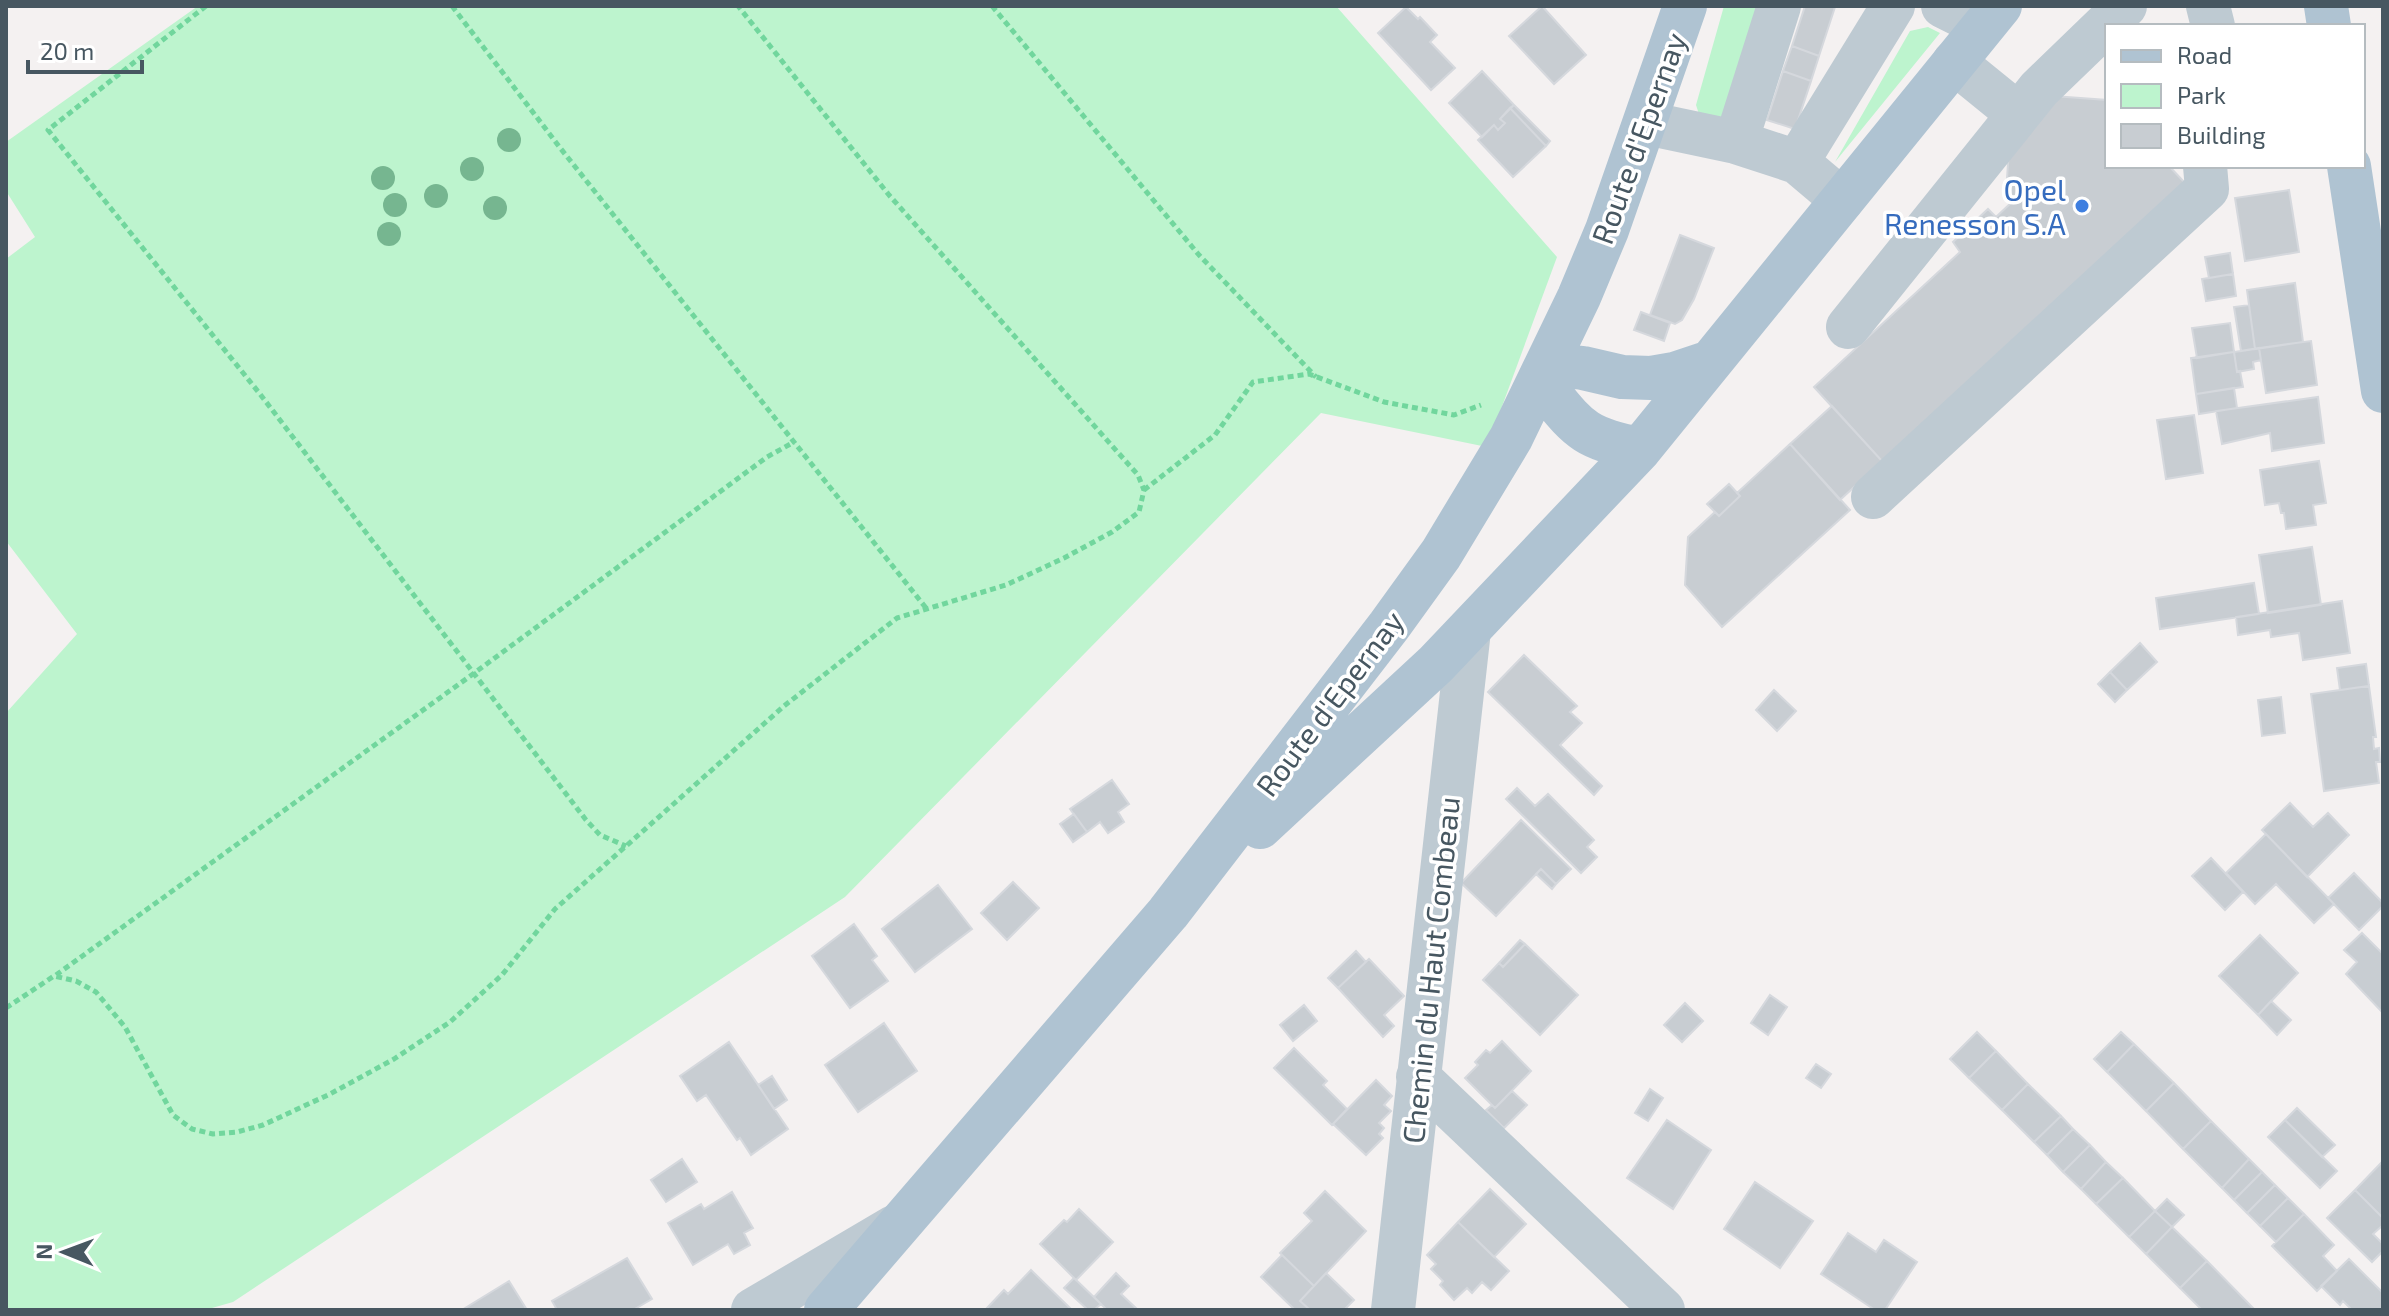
<svg xmlns="http://www.w3.org/2000/svg" width="2389" height="1316" viewBox="0 0 2389 1316" font-family="'Exo 2',sans-serif">
<rect width="100%" height="100%" fill="#f4f1f1"/>
<path fill="#bdf4ce" d="M 198,6 L 1336,6 L 1557,257 L 1487,447 L 1321,413 L 845,897 L 233,1302 L 205,1310 L 6,1310 L 6,713 L 77,634 L 6,541 L 6,259 L 35,237 L 6,191 L 6,142 Z
M 1724,6 L 1765,6 L 1727,114 L 1715,122 L 1699,114 L 1696,105 Z
M 1928,27 L 1940,33 L 1835,162 L 1910,31 Z"/>
<path fill="#c8cdd2" stroke="#d5d8dd" stroke-width="2" d="M 1542,6 L 1586,55 L 1554,84 L 1509,36 Z
M 1805,6 L 1835,7 L 1819,56 L 1792,46 Z
M 1406,7 L 1418,19 L 1420,17 L 1437,35 L 1430,42 L 1455,68 L 1431,90 L 1378,33 Z
M 1792,46 L 1819,56 L 1811,81 L 1783,71 Z
M 1482,71 L 1514,105 L 1500,119 L 1505,123 L 1498,130 L 1494,125 L 1482,137 L 1449,103 Z
M 1783,71 L 1811,81 L 1795,129 L 1767,120 Z
M 2053,96 L 2107,100 L 2107,166 L 2169,166 L 2186,184 L 1882,461 L 1814,387 L 1960,252 L 1953,242 L 1988,209 L 1996,217 L 2013,201 L 2006,193 L 2010,135 Z
M 1514,105 L 1550,141 L 1546,146 L 1510,108 Z
M 1510,108 L 1546,146 L 1513,177 L 1478,140 L 1494,125 L 1498,130 L 1505,123 L 1500,119 Z
M 2289,190 L 2299,252 L 2245,261 L 2235,198 Z
M 1680,235 L 1714,248 L 1694,299 L 1682,320 L 1675,324 L 1650,315 Z
M 2230,253 L 2233,274 L 2209,278 L 2205,257 Z
M 2233,274 L 2236,296 L 2206,301 L 2202,279 Z
M 2295,283 L 2303,342 L 2255,349 L 2247,290 Z
M 2249,305 L 2255,349 L 2241,351 L 2234,307 Z
M 1641,312 L 1670,323 L 1664,341 L 1634,330 Z
M 2230,323 L 2234,352 L 2197,358 L 2192,328 Z
M 2311,341 L 2317,385 L 2266,393 L 2259,348 Z
M 2259,348 L 2261,360 L 2253,362 L 2254,369 L 2237,372 L 2234,352 Z
M 2234,352 L 2237,372 L 2240,371 L 2243,387 L 2196,394 L 2191,358 Z
M 2234,388 L 2237,408 L 2199,414 L 2196,394 Z
M 2318,397 L 2324,443 L 2272,451 L 2270,433 L 2222,444 L 2216,411 Z
M 1832,406 L 1882,461 L 1840,500 L 1790,444 Z
M 2194,415 L 2203,473 L 2166,479 L 2157,420 Z
M 1790,444 L 1850,510 L 1722,627 L 1685,585 L 1688,537 L 1715,512 L 1719,516 L 1740,496 L 1737,493 Z
M 2319,461 L 2326,503 L 2313,505 L 2316,525 L 2286,529 L 2284,513 L 2281,513 L 2279,503 L 2265,505 L 2260,470 Z
M 1729,484 L 1740,496 L 1719,516 L 1707,504 Z
M 2312,547 L 2321,605 L 2268,613 L 2259,555 Z
M 2254,583 L 2259,614 L 2160,629 L 2156,598 Z
M 2342,601 L 2350,653 L 2303,660 L 2299,633 L 2271,637 L 2270,630 L 2238,635 L 2236,617 Z
M 2140,643 L 2157,662 L 2127,690 L 2110,672 Z
M 1524,655 L 1577,706 L 1570,712 L 1582,723 L 1560,745 L 1602,786 L 1594,795 L 1488,692 Z
M 2366,664 L 2369,686 L 2340,690 L 2337,668 Z
M 2110,672 L 2127,690 L 2115,702 L 2098,684 Z
M 2369,686 L 2376,737 L 2373,737 L 2374,749 L 2379,748 L 2380,762 L 2376,762 L 2379,783 L 2324,791 L 2311,694 Z
M 1774,690 L 1796,711 L 1777,731 L 1756,710 Z
M 2281,697 L 2285,733 L 2262,736 L 2258,700 Z
M 1112,780 L 1129,804 L 1118,812 L 1124,822 L 1108,833 L 1100,822 L 1087,832 L 1070,809 Z
M 1517,788 L 1535,806 L 1548,794 L 1594,840 L 1587,847 L 1597,857 L 1581,873 L 1506,799 Z
M 2290,803 L 2313,827 L 2328,813 L 2349,835 L 2307,877 L 2262,830 Z
M 1074,814 L 1087,832 L 1073,842 L 1060,824 Z
M 1521,820 L 1571,869 L 1556,884 L 1541,869 L 1496,916 L 1461,883 Z
M 2266,834 L 2334,904 L 2314,923 L 2276,884 L 2255,904 L 2226,873 Z
M 2211,858 L 2243,892 L 2225,910 L 2192,876 Z
M 1541,869 L 1556,884 L 1552,889 L 1536,874 Z
M 2354,873 L 2383,903 L 2383,906 L 2359,930 L 2328,898 Z
M 1013,882 L 1039,908 L 1007,940 L 981,913 Z
M 938,885 L 972,929 L 915,972 L 882,929 Z
M 854,924 L 877,956 L 872,960 L 888,981 L 850,1008 L 812,956 Z
M 2362,933 L 2383,954 L 2383,1013 L 2346,974 L 2357,962 L 2344,950 Z
M 2260,935 L 2298,973 L 2258,1015 L 2219,976 Z
M 1520,940 L 1525,944 L 1503,967 L 1499,963 Z
M 1525,944 L 1578,995 L 1540,1035 L 1483,980 L 1499,963 L 1503,967 Z
M 1356,951 L 1366,962 L 1338,988 L 1328,978 Z
M 1369,959 L 1404,996 L 1384,1015 L 1394,1026 L 1383,1037 L 1338,988 Z
M 1770,995 L 1787,1007 L 1768,1035 L 1751,1023 Z
M 2271,1001 L 2291,1020 L 2277,1035 L 2258,1015 Z
M 1685,1003 L 1703,1021 L 1682,1042 L 1664,1025 Z
M 1304,1005 L 1317,1021 L 1293,1041 L 1280,1025 Z
M 884,1023 L 917,1071 L 858,1112 L 825,1065 Z
M 1977,1032 L 1996,1051 L 1969,1078 L 1950,1059 Z
M 2121,1032 L 2134,1044 L 2107,1072 L 2094,1059 Z
M 1502,1041 L 1531,1071 L 1495,1108 L 1465,1078 L 1478,1065 L 1475,1062 L 1486,1050 L 1490,1053 Z
M 729,1042 L 788,1129 L 751,1155 L 740,1138 L 737,1140 L 706,1095 L 697,1101 L 680,1076 Z
M 2134,1044 L 2174,1083 L 2146,1111 L 2107,1072 Z
M 1294,1048 L 1327,1081 L 1323,1085 L 1347,1109 L 1332,1125 L 1274,1068 Z
M 1996,1051 L 2028,1084 L 2002,1110 L 1969,1078 Z
M 1816,1064 L 1831,1074 L 1821,1088 L 1806,1078 Z
M 772,1076 L 787,1100 L 774,1109 L 758,1085 Z
M 1376,1080 L 1392,1096 L 1384,1105 L 1391,1111 L 1379,1123 L 1384,1128 L 1379,1134 L 1383,1138 L 1366,1155 L 1333,1124 Z
M 2174,1083 L 2211,1121 L 2183,1149 L 2146,1111 Z
M 2028,1084 L 2061,1116 L 2034,1142 L 2002,1110 Z
M 1650,1089 L 1663,1098 L 1648,1121 L 1635,1113 Z
M 1512,1091 L 1527,1105 L 1504,1128 L 1486,1110 L 1492,1105 L 1495,1108 Z
M 2297,1108 L 2335,1145 L 2322,1157 L 2285,1120 Z
M 2061,1116 L 2073,1129 L 2047,1155 L 2034,1142 Z
M 1667,1120 L 1711,1150 L 1673,1209 L 1627,1178 Z
M 2285,1120 L 2337,1171 L 2320,1188 L 2268,1137 Z
M 2211,1121 L 2249,1159 L 2222,1188 L 2183,1149 Z
M 2073,1129 L 2090,1145 L 2063,1172 L 2047,1155 Z
M 2090,1145 L 2106,1162 L 2081,1189 L 2063,1172 Z
M 682,1159 L 697,1182 L 666,1202 L 651,1180 Z
M 2249,1159 L 2262,1172 L 2234,1200 L 2222,1188 Z
M 2106,1162 L 2123,1178 L 2096,1204 L 2081,1189 Z
M 2381,1163 L 2383,1165 L 2383,1218 L 2355,1190 Z
M 2262,1172 L 2275,1185 L 2247,1213 L 2234,1200 Z
M 2123,1178 L 2155,1211 L 2129,1237 L 2096,1204 Z
M 1755,1182 L 1813,1221 L 1780,1268 L 1724,1229 Z
M 2275,1185 L 2288,1198 L 2260,1226 L 2247,1213 Z
M 1490,1189 L 1526,1224 L 1494,1257 L 1458,1222 Z
M 2355,1190 L 2383,1218 L 2383,1225 L 2373,1234 L 2383,1244 L 2383,1251 L 2372,1262 L 2327,1218 Z
M 1325,1191 L 1366,1231 L 1314,1286 L 1280,1253 L 1312,1221 L 1304,1213 Z
M 732,1192 L 753,1228 L 744,1233 L 750,1245 L 734,1254 L 728,1244 L 693,1265 L 668,1223 L 701,1204 L 704,1209 Z
M 2288,1198 L 2304,1214 L 2276,1242 L 2260,1226 Z
M 2167,1199 L 2184,1215 L 2172,1227 L 2155,1211 Z
M 1079,1209 L 1113,1242 L 1076,1280 L 1040,1244 L 1064,1220 L 1067,1222 Z
M 2155,1211 L 2172,1227 L 2146,1254 L 2129,1237 Z
M 2304,1214 L 2334,1245 L 2323,1256 L 2337,1271 L 2317,1291 L 2272,1246 Z
M 1458,1222 L 1509,1271 L 1491,1290 L 1482,1282 L 1472,1293 L 1467,1288 L 1454,1300 L 1440,1285 L 1443,1281 L 1431,1269 L 1436,1264 L 1427,1255 Z
M 2172,1227 L 2207,1261 L 2180,1288 L 2146,1254 Z
M 1848,1233 L 1876,1252 L 1884,1240 L 1917,1262 L 1885,1310 L 1875,1310 L 1821,1274 Z
M 1282,1255 L 1314,1286 L 1300,1301 L 1308,1308 L 1306,1310 L 1295,1310 L 1261,1277 Z
M 627,1258 L 652,1299 L 633,1310 L 557,1310 L 552,1301 Z
M 2349,1259 L 2383,1293 L 2383,1310 L 2352,1310 L 2343,1301 L 2340,1305 L 2321,1286 Z
M 2207,1261 L 2255,1310 L 2202,1310 L 2180,1288 Z
M 1031,1270 L 1070,1308 L 1068,1310 L 986,1309 L 1004,1290 L 1008,1294 Z
M 1116,1273 L 1129,1286 L 1121,1294 L 1138,1310 L 1107,1310 L 1094,1297 Z
M 1326,1273 L 1354,1300 L 1344,1310 L 1310,1310 L 1300,1301 Z
M 1074,1278 L 1101,1304 L 1094,1310 L 1088,1310 L 1064,1288 Z
M 509,1281 L 527,1310 L 462,1310 Z"/>
<g fill="none" stroke-linecap="round" stroke-linejoin="round">
<path stroke="#71d69d" stroke-width="5" stroke-dasharray="6 4" stroke-linecap="butt" d="M 206,6 L 48,130 L 260,394 L 586,820 L 600,835 L 626,846
M 452,6 L 561,149 L 926,608
M 992,6 L 1199,255 L 1316,377
M 1144,490 L 1215,435 L 1253,382 L 1309,374 L 1384,402 L 1454,415 L 1481,405
M 56,975 L 473,674 L 767,457 L 794,442
M 6,1008 L 54,976 L 76,981 L 96,992 L 125,1027 L 173,1115 L 192,1129 L 213,1134 L 237,1132 L 263,1125 L 330,1094 L 394,1059 L 450,1022 L 502,975 L 555,909 L 784,706 L 897,618 L 1006,585 L 1064,558 L 1112,532 L 1139,512 L 1144,490 L 1138,475 L 889,195 L 738,6"/>
<path stroke="#becad2" stroke-width="44" d="M 1943,6 L 1983,26
M 2208,6 L 2213,26
M 1954,62 L 2018,114
M 1646,123 L 1736,142 L 1797,162 L 1842,200
M 1736,142 L 1779,6
M 1797,162 L 1893,6
M 1848,327 L 2039,89 L 2125,6
M 1873,497 L 2207,189 L 2205,166
M 1418,1077 L 1663,1310
M 753,1310 L 894,1227
M 1393,1310 L 1469,630"/>
<path stroke="#afc3d2" stroke-width="44" d="M 2326,6 L 2329,26
M 2349,166 L 2383,391
M 1548,364 L 1583,368 L 1622,377 L 1651,378 L 1674,374 L 1707,363
M 1540,382 C 1577,426 1580,438 1640,449
M 1260,827 L 1436,664 L 1640,449 L 2000,6
M 826,1310 L 1168,913 L 1389,626 L 1441,554 L 1511,438 L 1579,297 L 1607,230 L 1685,6"/>
</g>
<g fill="#76b690">
<circle cx="509" cy="140" r="12"/>
<circle cx="472" cy="169" r="12"/>
<circle cx="383" cy="178" r="12"/>
<circle cx="436" cy="196" r="12"/>
<circle cx="395" cy="205" r="12"/>
<circle cx="495" cy="208" r="12"/>
<circle cx="389" cy="234" r="12"/>
</g>
<circle fill="#3f7fe0" stroke="#fff" stroke-width="3" cx="2082" cy="206" r="8"/>
<g text-anchor="middle" dominant-baseline="central" stroke-width="7" stroke-linejoin="round" paint-order="stroke">
<g font-size="30" fill="#475761" stroke="#fff">
<text transform="translate(1638 138) rotate(-70)">Route d'Epernay</text>
<text transform="translate(1329 703) rotate(-53)">Route d'Epernay</text>
<text transform="translate(1430 970) rotate(-84)">Chemin du Haut Combeau</text>
</g>
<g font-size="30" fill="#366cbe" stroke="#fff" text-anchor="end">
<text x="2066" y="189">Opel<tspan x="2066" dy="34">Renesson S.A</tspan></text>
</g>
</g>
<rect width="2389" height="1316" fill="none" stroke="#475761" stroke-width="16"/>
<rect x="2105" y="24" width="260" height="144" fill="#ffffff" stroke="#b5bcc0" stroke-width="2"/>
<rect x="2121" y="50" width="40" height="12" fill="#afc3d2" stroke="#b5bcc0" stroke-width="2"/>
<text x="2177" y="64" font-size="24" fill="#475761">Road</text>
<rect x="2121" y="84" width="40" height="24" fill="#bdf4ce" stroke="#b5bcc0" stroke-width="2"/>
<text x="2177" y="104" font-size="24" fill="#475761">Park</text>
<rect x="2121" y="124" width="40" height="24" fill="#c8cdd2" stroke="#b5bcc0" stroke-width="2"/>
<text x="2177" y="144" font-size="24" fill="#475761">Building</text>
<g transform="translate(64 1252) rotate(271)" stroke="#ffffff" stroke-width="6" paint-order="stroke">
<path d="M0-6L14 30L0 20L-14 30Z" fill="#475761"/>
<text y="-12" font-size="22" font-weight="bold" text-anchor="middle" fill="#475761">N</text>
</g>
<path d="M28 60v12h114v-12" fill="none" stroke="#475761" stroke-width="4"/>
<text x="40" y="60" font-size="24" fill="#475761" stroke="#ffffff" stroke-width="6" paint-order="stroke">20 m</text>
</svg>
